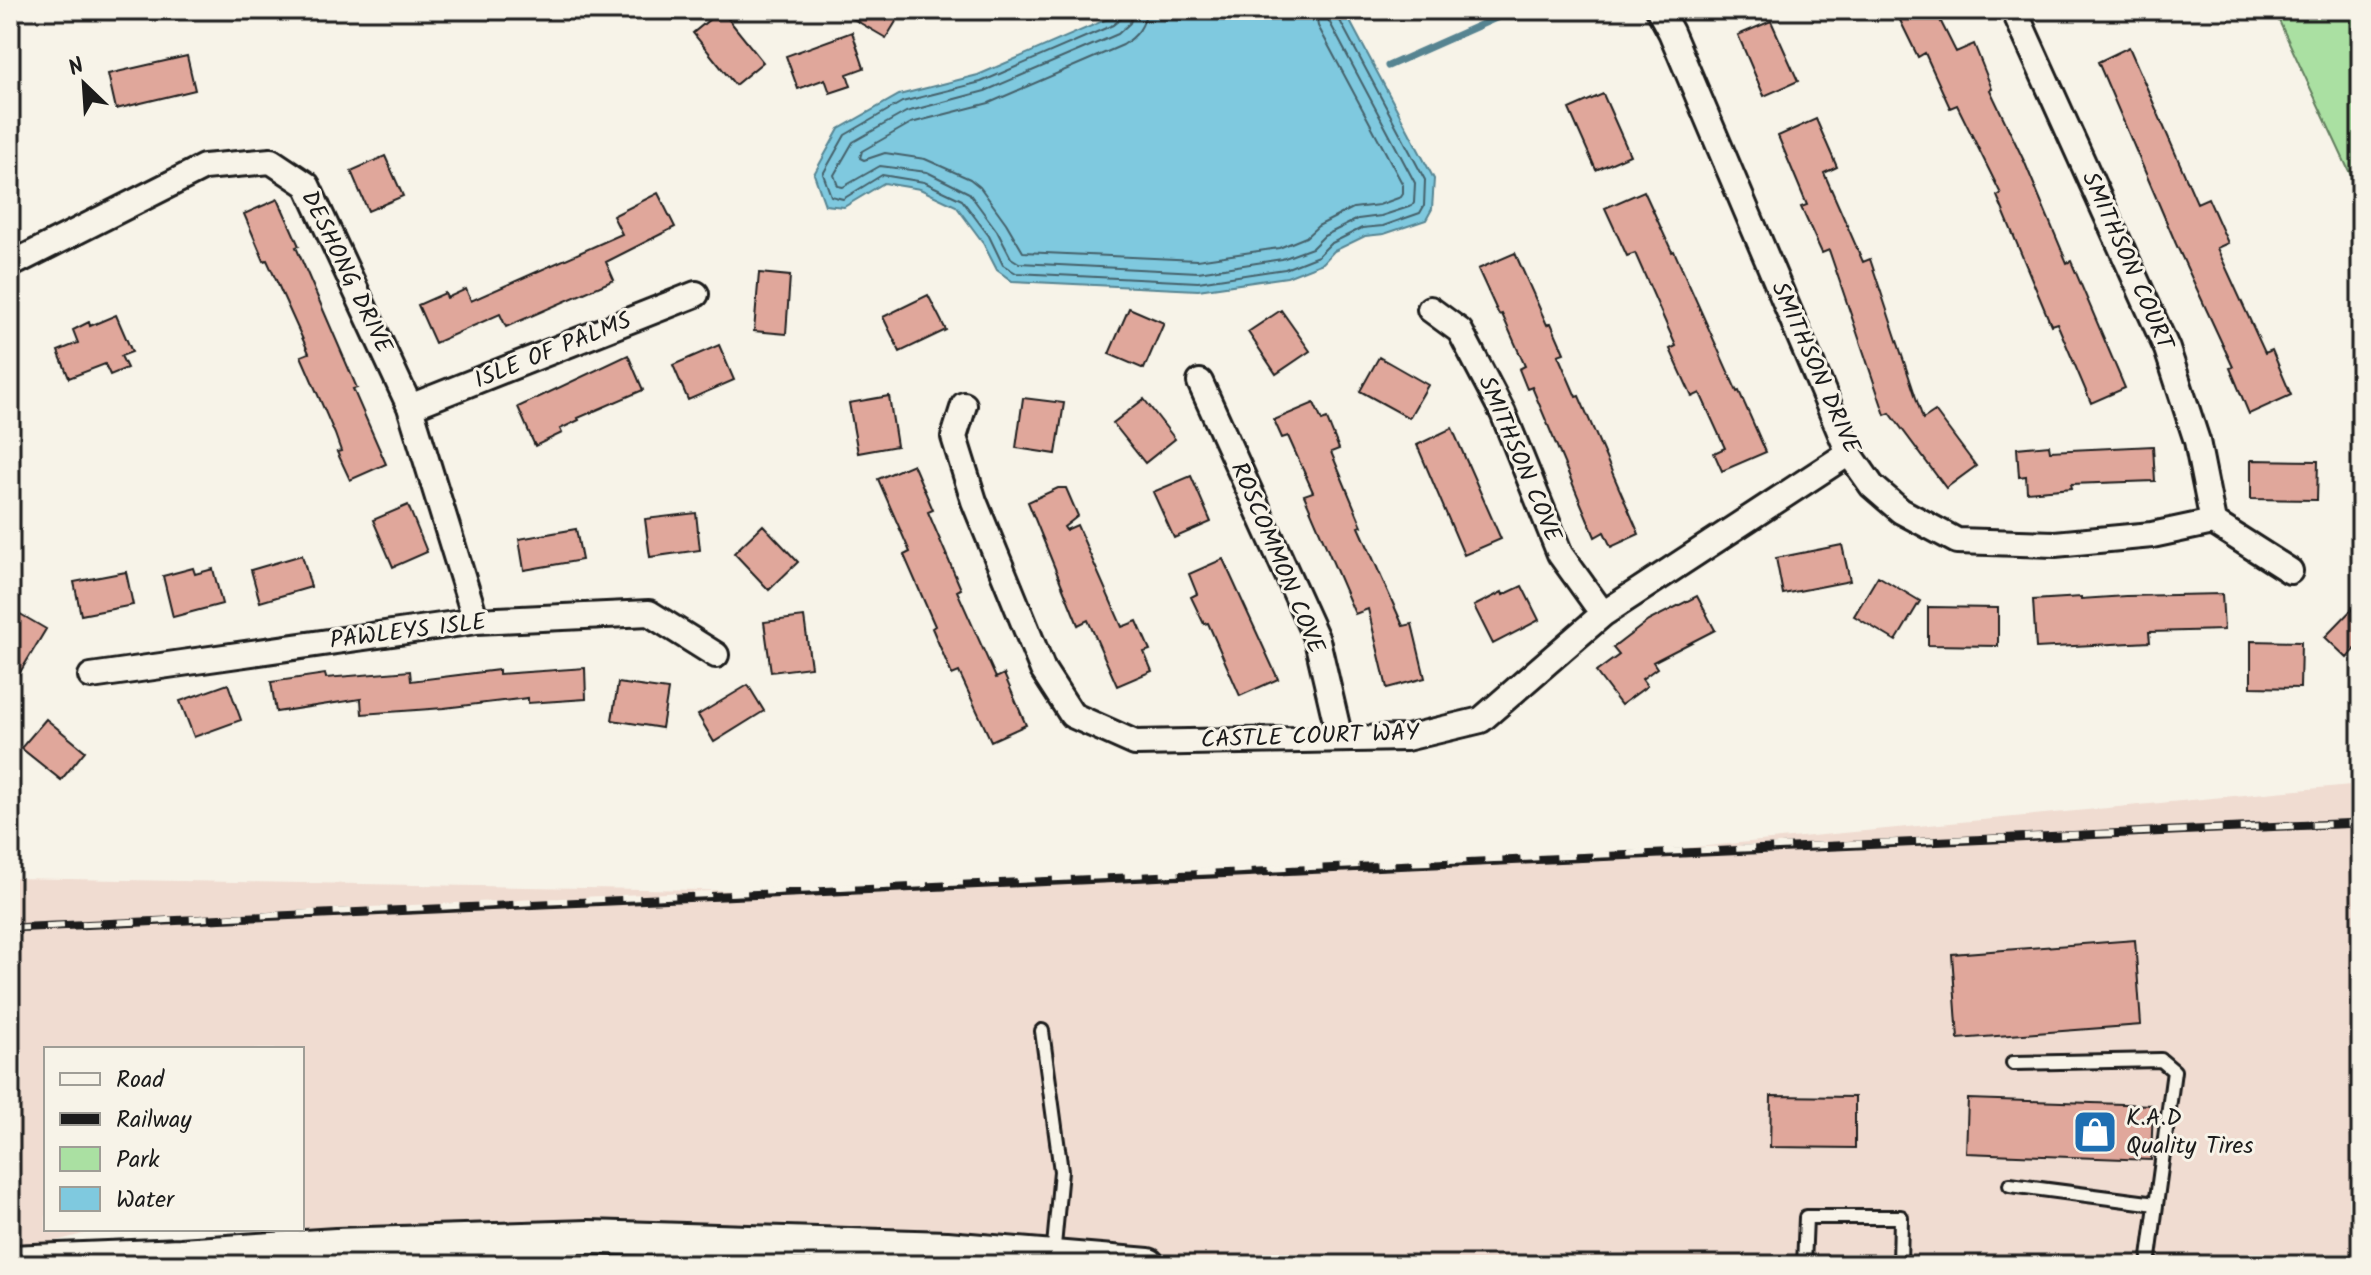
<svg xmlns="http://www.w3.org/2000/svg" width="2371" height="1275" viewBox="0 0 2371 1275" font-family="Kalam,sans-serif">
<rect width="100%" height="100%" fill="#f7f3e8"/>
<filter id="ink" filterUnits="userSpaceOnUse"><feTurbulence type="fractalNoise" baseFrequency=".0125" numOctaves="2"/><feDisplacementMap in="SourceGraphic" scale="16" xChannelSelector="R" yChannelSelector="G"/><feConvolveMatrix kernelMatrix="1 2 1 2 8 2 1 2 1" color-interpolation-filters="sRGB"/></filter>
<g filter="url(#ink)">
<path fill="#f0dcd1" d="M 2361,784 L 2361,1265 L 537,1265 L 524,1237 L 203,1229 L 302,1229 L 302,1049 L 46,1049 L 46,1229 L 102,1229 L 10,1253 L 10,878 L 757,891 L 1034,880 L 1591,857 Z"/>
<path fill="#aae0a2" stroke="#637e5f" stroke-width="2" d="M 2274,10 L 2361,10 L 2361,197 Z"/>
<path fill="#7fc9df" stroke="#578491" stroke-width="2" d="M 1119,10 L 1344,10 L 1434,179 L 1432,209 L 1426,220 L 1384,234 L 1365,236 L 1334,251 L 1323,263 L 1287,277 L 1198,290 L 1012,281 L 997,270 L 982,241 L 956,206 L 920,189 L 884,183 L 844,207 L 825,205 L 814,174 L 839,129 L 899,95 L 978,75 L 1110,18 Z"/>
<g fill="none" stroke-linecap="round" stroke-linejoin="round">
<path stroke="#44616a" stroke-width="2" d="M 1123,10 L 1122,18 L 1113,25 L 981,82 L 902,102 L 845,135 L 823,174 L 831,196 L 843,199 L 882,175 L 924,182 L 962,200 L 989,236 L 1003,265 L 1016,273 L 1198,282 L 1285,269 L 1318,256 L 1330,244 L 1362,228 L 1383,226 L 1420,213 L 1424,206 L 1425,180 L 1338,17 L 1337,10
M 1134,10 L 1130,23 L 1118,34 L 985,91 L 906,112 L 853,142 L 834,175 L 838,186 L 843,187 L 880,166 L 927,172 L 969,193 L 997,231 L 1011,258 L 1019,263 L 1198,272 L 1282,259 L 1312,248 L 1324,236 L 1358,219 L 1381,216 L 1412,206 L 1414,203 L 1415,183 L 1329,21 L 1327,10
M 1146,10 C 1145,26 1137,36 1123,45 L 989,103 L 911,123 L 862,151 L 860,158 L 864,160 L 885,153 L 925,159 L 970,179 L 980,187 L 1006,223 L 1023,252 L 1197,260 L 1279,248 L 1306,237 L 1318,226 L 1353,208 L 1379,205 L 1401,197 L 1403,194 L 1403,185 L 1318,26 L 1315,10"/>
<path stroke="#578491" stroke-width="7" d="M 1388,66 L 1514,10"/>
</g>
<path fill="#e0a79b" stroke="#1c1c1c" stroke-width="2" d="M 721,10 L 763,62 L 735,85 L 693,33 Z
M 838,10 L 903,10 L 886,38 Z
M 1895,10 L 1935,10 L 1956,52 L 1974,44 L 1992,89 L 1990,90 L 2025,163 L 2067,263 L 2071,261 L 2125,388 L 2091,403 L 2057,323 L 2051,325 L 1997,196 L 2001,194 L 1957,105 L 1950,108 L 1925,53 L 1918,57 Z
M 1771,21 L 1798,81 L 1764,96 L 1738,35 Z
M 852,32 L 864,68 L 847,74 L 851,86 L 830,93 L 825,79 L 798,89 L 786,56 Z
M 2129,47 L 2197,203 L 2208,198 L 2228,243 L 2217,248 L 2265,353 L 2272,350 L 2291,395 L 2249,414 L 2230,368 L 2233,367 L 2176,244 L 2098,62 Z
M 187,56 L 195,90 L 116,109 L 108,74 Z
M 1603,94 L 1630,155 L 1596,170 L 1569,109 Z
M 1816,119 L 1837,167 L 1824,173 L 1863,262 L 1870,259 L 1923,419 L 1935,411 L 1976,466 L 1946,488 L 1890,413 L 1885,415 L 1829,250 L 1822,253 L 1801,207 L 1807,205 L 1778,136 Z
M 385,156 L 403,196 L 368,211 L 351,171 Z
M 1644,191 L 1672,252 L 1674,251 L 1737,392 L 1739,391 L 1766,452 L 1722,471 L 1714,453 L 1725,448 L 1700,393 L 1692,397 L 1670,349 L 1676,346 L 1635,253 L 1627,256 L 1605,208 Z
M 658,193 L 675,227 L 606,262 L 614,280 L 506,327 L 500,314 L 435,343 L 418,305 L 445,293 L 447,298 L 466,289 L 471,301 L 622,234 L 613,216 Z
M 278,199 L 299,246 L 296,247 L 357,388 L 353,389 L 386,464 L 350,480 L 337,452 L 341,451 L 335,434 L 301,356 L 309,353 L 267,260 L 264,261 L 244,214 Z
M 1515,253 L 1547,325 L 1551,323 L 1564,353 L 1558,355 L 1576,397 L 1579,396 L 1639,534 L 1611,547 L 1604,532 L 1595,537 L 1532,387 L 1527,389 L 1519,369 L 1525,366 L 1502,314 L 1499,315 L 1478,269 Z
M 759,273 L 790,276 L 786,334 L 754,331 Z
M 928,295 L 946,330 L 900,352 L 883,317 Z
M 1129,308 L 1164,323 L 1144,369 L 1109,354 Z
M 1281,310 L 1310,351 L 1276,374 L 1248,332 Z
M 116,315 L 132,352 L 121,356 L 127,368 L 110,375 L 105,364 L 69,378 L 58,351 L 78,343 L 73,330 L 89,322 L 90,326 Z
M 719,345 L 734,380 L 688,400 L 673,365 Z
M 628,355 L 643,390 L 578,418 L 579,420 L 560,429 L 562,433 L 535,446 L 518,407 Z
M 1379,357 L 1428,385 L 1409,418 L 1360,391 Z
M 889,396 L 897,446 L 858,453 L 849,403 Z
M 1023,398 L 1064,403 L 1056,454 L 1016,448 Z
M 1144,399 L 1175,439 L 1145,463 L 1113,423 Z
M 1314,403 L 1322,421 L 1327,419 L 1339,449 L 1331,452 L 1362,526 L 1359,527 L 1403,626 L 1412,624 L 1425,678 L 1387,688 L 1368,609 L 1355,614 L 1304,495 L 1313,492 L 1288,436 L 1282,438 L 1274,420 Z
M 1452,428 L 1501,539 L 1464,555 L 1417,445 Z
M 2049,445 L 2050,451 L 2153,446 L 2155,481 L 2071,484 L 2072,488 L 2027,492 L 2026,476 L 2019,477 L 2017,448 Z
M 2251,460 L 2318,461 L 2317,500 L 2251,499 Z
M 913,464 L 933,510 L 928,512 L 961,589 L 957,591 L 996,678 L 1004,674 L 1026,725 L 991,741 L 959,672 L 952,675 L 932,628 L 935,626 L 904,555 L 910,552 L 878,479 Z
M 1191,476 L 1211,522 L 1174,538 L 1153,492 Z
M 1058,488 L 1066,488 L 1078,516 L 1064,527 L 1066,530 L 1077,525 L 1122,627 L 1137,621 L 1150,650 L 1144,652 L 1152,671 L 1117,686 L 1088,620 L 1078,625 L 1028,502 Z
M 408,505 L 427,552 L 393,567 L 373,520 Z
M 696,513 L 700,550 L 650,557 L 645,519 Z
M 763,525 L 798,562 L 769,590 L 734,553 Z
M 576,529 L 582,560 L 524,570 L 519,539 Z
M 1842,545 L 1850,581 L 1783,594 L 1776,558 Z
M 302,555 L 311,587 L 260,602 L 251,570 Z
M 1223,559 L 1278,679 L 1240,696 L 1208,623 L 1204,624 L 1191,597 L 1197,594 L 1189,574 Z
M 193,568 L 195,574 L 213,569 L 222,604 L 173,617 L 163,576 Z
M 126,572 L 133,605 L 81,615 L 74,582 Z
M 1878,576 L 1920,601 L 1896,641 L 1854,616 Z
M 1522,586 L 1539,620 L 1493,644 L 1474,606 L 1502,592 L 1503,595 Z
M 2222,594 L 2224,630 L 2149,632 L 2150,642 L 2036,648 L 2033,600 L 2081,597 L 2081,599 L 2126,596 Z
M 1697,596 L 1715,630 L 1653,662 L 1657,668 L 1642,679 L 1647,686 L 1621,705 L 1596,672 L 1619,655 L 1613,648 L 1648,621 Z
M 2361,600 L 2361,643 L 2347,658 L 2325,637 Z
M 1928,607 L 1998,608 L 1998,646 L 1928,645 Z
M 10,608 L 46,629 L 10,689 Z
M 804,617 L 811,667 L 771,672 L 764,622 Z
M 2251,641 L 2301,642 L 2300,688 L 2251,687 Z
M 585,668 L 586,699 L 528,703 L 528,698 L 444,708 L 362,714 L 361,699 L 276,712 L 271,682 L 325,674 L 326,678 L 410,671 L 411,681 L 499,670 L 499,674 Z
M 618,683 L 668,690 L 662,728 L 612,720 Z
M 228,684 L 241,720 L 194,737 L 180,701 Z
M 748,685 L 764,711 L 714,742 L 698,715 Z
M 46,719 L 85,751 L 61,780 L 21,748 Z
M 2135,940 L 2141,1025 L 1958,1039 L 1952,954 Z
M 1771,1096 L 1855,1097 L 1855,1148 L 1770,1147 Z
M 1968,1099 L 2153,1105 L 2151,1160 L 1966,1153 Z"/>
<g fill="none" stroke-linecap="round" stroke-linejoin="round">
<g stroke="#1c1c1c" stroke-width="18">
<path id="lane" d="M 1042,1031 L 1061,1171 L 1053,1257
M 2013,1063 L 2161,1060 L 2174,1071 L 2148,1265
M 2010,1185 L 2156,1204
M 1804,1265 L 1806,1217 L 1901,1217 L 1900,1265"/>
</g>
<g stroke="#1c1c1c" stroke-width="30">
<path id="street" d="M 1659,10 L 1671,32 L 1849,453 L 1872,486 L 1901,511 L 1957,541 L 2055,544 L 2152,535 L 2213,522 L 2290,571
M 2014,10 L 2167,349 L 2197,441 L 2213,522
M 10,265 L 204,167 L 271,161 L 307,185 L 410,407 L 476,621
M 1430,309 L 1460,331 L 1503,413 L 1560,554 L 1603,614
M 1200,382 L 1317,640 L 1340,739
M 964,405 L 954,437 L 974,501 L 1043,670 L 1072,715 L 1135,743 L 1406,738 L 1481,720 L 1603,614 L 1849,453
M 410,407 L 696,294
M 91,676 L 476,621 L 649,613 L 716,655"/>
</g>
<g stroke="#1c1c1c" stroke-width="38">
<path id="secondary" d="M 10,1262 L 181,1255 L 336,1245 L 589,1237 L 947,1248 L 1148,1265"/>
</g>
<use href="#lane" stroke="#f7f3e8" stroke-width="12"/>
<use href="#street" stroke="#f7f3e8" stroke-width="24"/>
<use href="#secondary" stroke="#f7f3e8" stroke-width="32"/>
<g stroke="#1c1c1c" stroke-width="9">
<path id="rail" d="M 10,928 C 793,888 1577,855 2361,823"/>
</g>
<use href="#rail" stroke="#f7f3e8" stroke-width="6" stroke-dasharray="18" stroke-linecap="butt"/>
</g>
</g>
<defs>
<g id="shop-square" transform="scale(2.3)"><rect x="-9" y="-9" width="18" height="18" rx="4" fill="#1f6fb2" stroke="#f7f3e8"/><path d="M-5-2.5h2.3a2.7 3.5 0 0 1 5.4 0H5L5.5 6h-11ZM-1.5-2.5h3a1.5 2.3 0 0 0-3 0Z" fill="#fff"/></g>
</defs>
<g fill-rule="evenodd">
<use href="#shop-square" x="2095" y="1132"/>
</g>
<g text-anchor="middle" dominant-baseline="central" stroke-width="6" stroke-linejoin="round" paint-order="stroke">
<g font-size="24" fill="#1c1c1c" stroke="#f7f3e8">
<text transform="translate(2127 261) rotate(66)">SMITHSON COURT</text>
<text transform="translate(346 272) rotate(64)">DESHONG DRIVE</text>
<text transform="translate(553 351) rotate(-22)">ISLE OF PALMS</text>
<text transform="translate(1815 368) rotate(66)">SMITHSON DRIVE</text>
<text transform="translate(1519 459) rotate(67)">SMITHSON COVE</text>
<text transform="translate(1277 558) rotate(67)">ROSCOMMON COVE</text>
<text transform="translate(408 632) rotate(-7)">PAWLEYS ISLE</text>
<text transform="translate(1310 737) rotate(-2)">CASTLE COURT WAY</text>
</g>
<g font-size="24" fill="#1c1c1c" stroke="#f7f3e8" text-anchor="start">
<text x="2126" y="1118">K.A.D<tspan x="2126" dy="28">Quality Tires</tspan></text>
</g>
</g>
<rect width="2371" height="1275" fill="none" stroke="#f7f3e8" stroke-width="40"/>
<rect x="20" y="20" width="2331" height="1235" fill="none" stroke="#1c1c1c" stroke-width="3" filter="url(#ink)"/>
<rect x="44" y="1047" width="260" height="184" fill="#f7f3e8" stroke="#9f9d96" stroke-width="2"/>
<rect x="60" y="1073" width="40" height="12" fill="#f7f3e8" stroke="#9f9d96" stroke-width="2"/>
<text x="116" y="1087" font-size="24" fill="#1c1c1c">Road</text>
<rect x="60" y="1113" width="40" height="12" fill="#1c1c1c" stroke="#9f9d96" stroke-width="2"/>
<text x="116" y="1127" font-size="24" fill="#1c1c1c">Railway</text>
<rect x="60" y="1147" width="40" height="24" fill="#aae0a2" stroke="#9f9d96" stroke-width="2"/>
<text x="116" y="1167" font-size="24" fill="#1c1c1c">Park</text>
<rect x="60" y="1187" width="40" height="24" fill="#7fc9df" stroke="#9f9d96" stroke-width="2"/>
<text x="116" y="1207" font-size="24" fill="#1c1c1c">Water</text>
<g transform="translate(84 84) rotate(335)" stroke="#f7f3e8" stroke-width="6" paint-order="stroke">
<path d="M0-6L14 30L0 20L-14 30Z" fill="#1c1c1c"/>
<text y="-12" font-size="22" font-weight="bold" text-anchor="middle" fill="#1c1c1c">N</text>
</g>
</svg>
